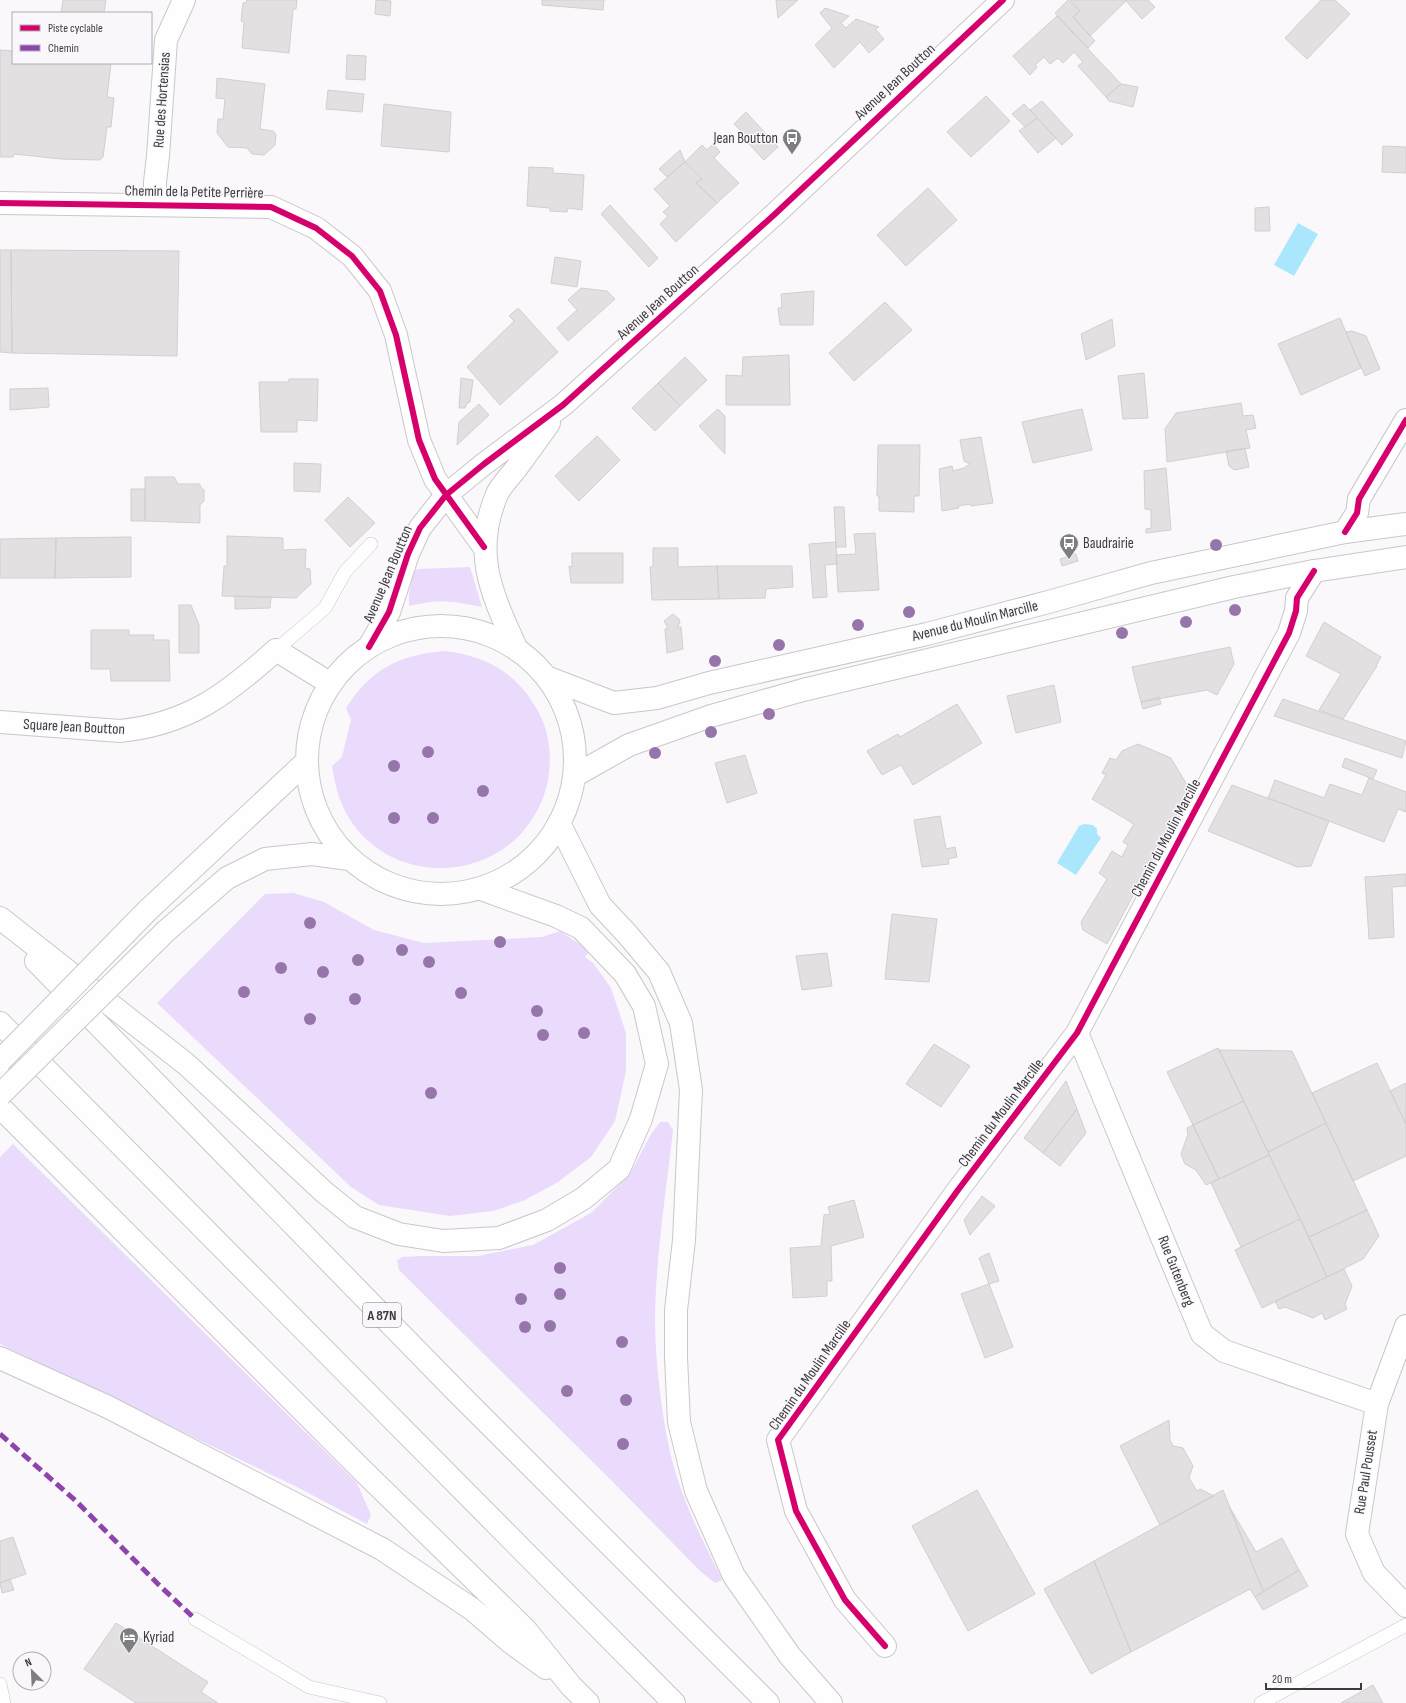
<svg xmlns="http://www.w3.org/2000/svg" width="1406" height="1703" viewBox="0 0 1406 1703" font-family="'Sofia Sans Condensed',sans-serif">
<rect width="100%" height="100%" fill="#faf8fb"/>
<path fill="#eadafb" d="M 470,567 L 482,607 C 452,601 439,599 409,606 L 409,593 L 414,571 L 418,569 Z
M 443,651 C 480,654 513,670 533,703 C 547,723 552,748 549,772 C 547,796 535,819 519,836 C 470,885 385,877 349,818 C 339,802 335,785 332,766 L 342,757 L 351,720 L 346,708 C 370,670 399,655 443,651 Z
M 293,893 L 324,902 L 374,930 L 424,943 L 542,937 L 560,931 L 590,951 L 585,957 L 593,963 L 611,988 L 626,1033 L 626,1071 L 615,1121 L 591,1157 L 558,1182 L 525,1200 L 493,1211 L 450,1216 L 379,1205 L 351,1187 L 157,1003 L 265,894 Z
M 660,1122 L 668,1122 L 673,1130 C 666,1192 656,1255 655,1317 C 655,1359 661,1411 670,1452 C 680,1495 700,1536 720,1575 L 722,1580 L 715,1583 L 700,1571 L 611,1480 L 399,1270 L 397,1260 L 403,1257 L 421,1256 L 478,1256 L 533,1245 L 591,1213 L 630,1174 L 651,1134 Z
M 13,1144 L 357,1483 L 371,1515 L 367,1524 L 297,1487 L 0,1344 L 0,1157 Z"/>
<path fill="#abe7fc" d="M 1298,223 L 1318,234 L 1294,276 L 1274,265 Z
M 1084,824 L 1093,825 L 1097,829 L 1097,834 L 1101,838 L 1076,875 L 1057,863 L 1079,826 Z"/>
<path fill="#e2e0e1" stroke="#d1cfd1" d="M 63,0 L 106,0 L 104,13 L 61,13 Z
M 247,0 L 297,0 L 296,9 L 293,9 L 289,53 L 242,48 L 244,22 L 241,21 L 243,3 L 246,3 Z
M 376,0 L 391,1 L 390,16 L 375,14 Z
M 542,0 L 604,0 L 603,10 L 542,5 Z
M 776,0 L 798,0 L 778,18 Z
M 1068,0 L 1080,11 L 1073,17 L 1095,41 L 1088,48 L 1055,13 Z
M 1070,0 L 1148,0 L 1155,7 L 1142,19 L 1126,1 L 1090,36 L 1073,17 L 1080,11 Z
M 1321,0 L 1335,0 L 1350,14 L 1307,59 L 1285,38 Z
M 825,8 L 849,16 L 841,23 L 846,28 L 856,19 L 879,27 L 875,29 L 884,39 L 869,53 L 860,42 L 834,68 L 815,45 L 832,28 L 820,13 Z
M 1057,16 L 1121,84 L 1106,97 L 1078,66 L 1083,62 L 1074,52 L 1063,63 L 1058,58 L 1050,64 L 1044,57 L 1035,65 L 1037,67 L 1030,75 L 1013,56 Z
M 0,50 L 13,51 L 13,63 L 111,63 L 107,97 L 114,98 L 111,127 L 107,127 L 103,157 L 100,160 L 61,159 L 14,154 L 13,157 L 0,157 Z
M 347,55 L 366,56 L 365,80 L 346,79 Z
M 217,78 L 265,84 L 260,129 L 273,131 L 276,135 L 275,145 L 264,155 L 252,154 L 247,148 L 228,147 L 217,133 L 218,119 L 223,119 L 225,99 L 216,98 Z
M 1121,84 L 1138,87 L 1133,107 L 1109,101 L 1106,97 Z
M 328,90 L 364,94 L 362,112 L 326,109 Z
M 986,96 L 1010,121 L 971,157 L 947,132 Z
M 1042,101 L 1073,135 L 1062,145 L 1030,110 Z
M 384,104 L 451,112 L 449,152 L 381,146 Z
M 1024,104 L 1037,118 L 1025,127 L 1012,114 Z
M 746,112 L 778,147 L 764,160 L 749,144 L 752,142 L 734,124 Z
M 1037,118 L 1056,138 L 1038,153 L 1019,131 Z
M 713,144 L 720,152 L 714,158 L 739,183 L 717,203 L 696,183 L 702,179 L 685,162 L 702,145 L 707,150 Z
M 1383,146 L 1406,147 L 1406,173 L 1382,172 Z
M 680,150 L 685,162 L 667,177 L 659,169 Z
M 685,162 L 702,179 L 696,183 L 717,203 L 676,242 L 660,224 L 668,216 L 663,212 L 670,206 L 654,189 Z
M 529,167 L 553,168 L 553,173 L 584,175 L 582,210 L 568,208 L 567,212 L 550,211 L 550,208 L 527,206 Z
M 928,188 L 957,220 L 906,266 L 877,235 Z
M 610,205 L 658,258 L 649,267 L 601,214 Z
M 1269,207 L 1270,231 L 1255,231 L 1255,208 Z
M 0,250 L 11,250 L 12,353 L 0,352 Z
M 11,250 L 179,251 L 177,356 L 12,353 Z
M 555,257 L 581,261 L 577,287 L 551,283 Z
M 581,288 L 607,291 L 615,299 L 568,341 L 557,328 L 577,310 L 568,300 Z
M 814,291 L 813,325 L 780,325 L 778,308 L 782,308 L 781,294 Z
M 885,302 L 912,330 L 854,381 L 829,353 Z
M 518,308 L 558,352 L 500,405 L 467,367 L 514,321 L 509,316 Z
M 1340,318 L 1361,368 L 1301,395 L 1278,344 Z
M 1112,319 L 1115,346 L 1086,360 L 1081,334 Z
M 1352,331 L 1366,336 L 1380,369 L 1365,376 L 1346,332 Z
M 789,355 L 790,405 L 726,405 L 726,375 L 742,376 L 743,357 Z
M 685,357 L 707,380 L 680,406 L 658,383 Z
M 1144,373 L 1148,418 L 1123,419 L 1118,376 Z
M 461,378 L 473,380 L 470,402 L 467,403 L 465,408 L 459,408 Z
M 289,379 L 318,379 L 317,421 L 297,420 L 297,432 L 261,432 L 259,382 L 289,382 Z
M 658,383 L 680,406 L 655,431 L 632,408 Z
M 48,388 L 49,407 L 10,410 L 10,389 Z
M 1241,403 L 1243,416 L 1253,415 L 1256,428 L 1246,430 L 1250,448 L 1167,462 L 1165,429 L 1176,413 Z
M 479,404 L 489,415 L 457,445 L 459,422 Z
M 718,409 L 725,416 L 725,454 L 699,426 Z
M 1082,409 L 1092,450 L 1033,463 L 1022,422 Z
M 597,436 L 620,460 L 579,501 L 555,476 Z
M 981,437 L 993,503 L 971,506 L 971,504 L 958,506 L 959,508 L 942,511 L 939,469 L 952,466 L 953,471 L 964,468 L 970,464 L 964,461 L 960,440 Z
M 878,445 L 920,445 L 919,496 L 914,496 L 914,512 L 879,511 L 879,496 L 877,496 Z
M 1245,448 L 1249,467 L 1234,470 L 1229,466 L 1226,451 Z
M 294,463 L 321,464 L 320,492 L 294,491 Z
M 1166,468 L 1171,530 L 1146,533 L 1146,529 L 1151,528 L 1151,510 L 1145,509 L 1144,471 Z
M 145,477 L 174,477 L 178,484 L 200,484 L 200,486 L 204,490 L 204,501 L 200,505 L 200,523 L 145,521 Z
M 131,489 L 145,489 L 145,521 L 131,521 Z
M 348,497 L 375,523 L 350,547 L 325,520 Z
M 834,507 L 844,507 L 846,547 L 836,547 Z
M 875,533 L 879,590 L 838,592 L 836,555 L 856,554 L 854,534 Z
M 227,536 L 283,538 L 283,550 L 306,549 L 305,568 L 310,569 L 311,584 L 296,598 L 222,596 L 224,566 L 227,566 Z
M 131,537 L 131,577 L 55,578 L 56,538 Z
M 56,538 L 55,578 L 0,578 L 0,539 Z
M 836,542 L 837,564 L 825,565 L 827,597 L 813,598 L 809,544 Z
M 653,548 L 678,548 L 678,567 L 717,566 L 719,599 L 652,600 L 650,567 L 653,567 Z
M 572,553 L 623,553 L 623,583 L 571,583 L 569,566 L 572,567 Z
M 1076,554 L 1078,561 L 1062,566 L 1060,559 Z
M 717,566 L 792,566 L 793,587 L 766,589 L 765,598 L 719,599 Z
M 235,596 L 271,597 L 270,608 L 235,609 Z
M 179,605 L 191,605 L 199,625 L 199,653 L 179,653 Z
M 673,614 L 679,619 L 680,623 L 677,627 L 681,627 L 683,649 L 667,653 L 665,629 L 668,628 L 664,621 Z
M 1324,622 L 1381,657 L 1376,666 L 1377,666 L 1343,719 L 1319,710 L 1341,674 L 1306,656 Z
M 91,630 L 129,630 L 129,635 L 154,635 L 153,640 L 169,640 L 170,681 L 111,681 L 110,669 L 91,669 Z
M 1230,647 L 1234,664 L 1217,695 L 1207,690 L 1141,702 L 1132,667 Z
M 1054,685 L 1061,722 L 1016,733 L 1007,696 Z
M 1159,697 L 1161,704 L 1143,709 L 1141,702 Z
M 1283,699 L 1406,741 L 1402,758 L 1274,716 Z
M 957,704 L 982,743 L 913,785 L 901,765 L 882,775 L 867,751 L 898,734 L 900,737 Z
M 1138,744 L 1171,758 L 1190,790 L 1107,944 L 1083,930 L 1081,922 L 1107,879 L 1099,873 L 1112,851 L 1122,857 L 1128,845 L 1123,842 L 1134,824 L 1092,799 L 1106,775 L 1102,773 L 1110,758 L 1116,760 L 1122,751 Z
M 745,755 L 757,793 L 727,803 L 715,763 Z
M 1345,758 L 1377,770 L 1373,779 L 1342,767 Z
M 1369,778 L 1406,792 L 1406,812 L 1398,809 L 1384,842 L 1268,798 L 1275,780 L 1324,798 L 1330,784 L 1362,795 Z
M 1232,785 L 1329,821 L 1311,866 L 1297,867 L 1208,831 Z
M 940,816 L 946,849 L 955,847 L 957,857 L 948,859 L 949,864 L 922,867 L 914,820 Z
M 1406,874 L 1406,886 L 1392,887 L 1394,937 L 1369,939 L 1365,877 Z
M 892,914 L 937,919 L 929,982 L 885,979 Z
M 827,953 L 832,986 L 802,990 L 796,956 Z
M 934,1044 L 970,1066 L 941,1107 L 906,1084 Z
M 1218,1048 L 1244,1101 L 1193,1125 L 1167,1072 Z
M 1219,1050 L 1292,1051 L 1326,1123 L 1268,1152 Z
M 1377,1063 L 1406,1124 L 1406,1156 L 1353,1181 L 1312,1093 Z
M 1066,1081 L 1077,1109 L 1043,1153 L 1024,1138 Z
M 1406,1083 L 1406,1124 L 1390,1091 Z
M 1244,1101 L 1269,1155 L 1219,1179 L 1193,1125 Z
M 1077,1109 L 1086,1133 L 1060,1166 L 1043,1153 Z
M 1326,1123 L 1367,1210 L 1309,1237 L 1268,1152 Z
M 1193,1125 L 1219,1179 L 1206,1185 L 1196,1170 L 1185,1164 L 1181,1154 L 1188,1134 L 1187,1128 Z
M 1269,1155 L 1300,1219 L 1241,1247 L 1211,1183 Z
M 982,1196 L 995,1206 L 970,1235 L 964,1220 Z
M 854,1200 L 864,1237 L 831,1246 L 832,1281 L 827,1281 L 827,1296 L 793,1298 L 790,1248 L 821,1246 L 824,1215 L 830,1214 L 828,1207 Z
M 1367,1210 L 1379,1236 L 1363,1259 L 1327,1277 L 1309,1237 Z
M 1300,1219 L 1327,1277 L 1262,1308 L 1235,1250 Z
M 989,1253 L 999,1281 L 989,1284 L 979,1258 Z
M 1344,1269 L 1352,1286 L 1345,1304 L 1347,1309 L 1325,1320 L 1322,1313 L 1313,1318 L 1285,1307 L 1279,1309 L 1275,1301 Z
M 989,1284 L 1013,1347 L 985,1358 L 961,1294 Z
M 1169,1420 L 1170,1440 L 1173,1446 L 1183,1448 L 1193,1466 L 1189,1478 L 1197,1491 L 1200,1489 L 1214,1496 L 1160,1525 L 1120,1446 Z
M 977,1490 L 1035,1594 L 968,1631 L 912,1526 Z
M 1223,1490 L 1263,1591 L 1255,1597 L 1250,1589 L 1131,1652 L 1094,1561 Z
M 1229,1506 L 1256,1552 L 1282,1538 L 1299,1570 L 1263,1591 Z
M 13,1537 L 26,1574 L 0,1583 L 0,1541 Z
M 1094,1561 L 1131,1652 L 1091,1674 L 1044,1589 Z
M 1299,1570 L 1308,1586 L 1263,1610 L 1255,1597 Z
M 10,1579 L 14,1590 L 2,1593 L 0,1583 Z
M 116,1623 L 208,1682 L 201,1692 L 218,1703 L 136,1703 L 84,1669 Z
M 1373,1685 L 1383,1703 L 1341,1703 Z"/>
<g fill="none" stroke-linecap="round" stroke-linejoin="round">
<g stroke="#c8c7c9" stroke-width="14">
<path id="lane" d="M 276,650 L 325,608 L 345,572 L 371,544
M 195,1619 L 309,1687 L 380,1703
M 0,1684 L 4,1703
M 1261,1703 L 1406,1625"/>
</g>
<g stroke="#c8c7c9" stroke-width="24">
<path id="street" d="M 0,203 L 271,207 L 316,228 L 352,256 L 380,291 L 396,335 L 419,440 L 435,479 L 484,547
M 155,204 L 155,182 L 158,156 L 166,40 L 184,0
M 1345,532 L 1357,513 L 1359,499 L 1406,420
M 0,722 L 120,731 C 188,724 226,695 276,650 L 331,684
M 1077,1033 L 1202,1334 L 1224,1351 L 1377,1404
M 1406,1326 L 1377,1404 L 1357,1534 L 1374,1573 L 1406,1606
M 885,1646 L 845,1600 L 796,1511 L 778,1440 L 958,1190 L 1077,1033 L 1289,633 L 1296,611 L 1297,598 L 1314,571"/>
</g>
<g stroke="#c8c7c9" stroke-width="24">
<path id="secondary" d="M307 760a134 134 0 1 1 268 0a134 134 0 1 1-268 0Z
M 369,647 L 389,612 L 408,554 L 420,528 L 446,495 L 484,464 L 563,405 L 775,214 L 1003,0
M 517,650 C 492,594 471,553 498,492 C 502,485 509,477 515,470 C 526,455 538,439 549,423
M 546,677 L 614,703 L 657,698 L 709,683 L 927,634 L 1052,601 L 1151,573 L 1345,532 L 1406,524
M 574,776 L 629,745 L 711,716 L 803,690 L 1234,587 L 1314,571 L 1406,557
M 147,911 L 306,762
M 166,931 L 227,878 L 265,859 L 312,854 L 349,859"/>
</g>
<g stroke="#c8c7c9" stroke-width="24">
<path id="highway" d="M 559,823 L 600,905 L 628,935 L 659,972 L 681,1023 L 691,1090 L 684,1240 L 676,1310 L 676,1357 L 679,1422 L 696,1491 L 734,1576 L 790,1656 L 831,1703
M 0,918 L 186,1064 L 324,1192 L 355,1217 L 399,1234 L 443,1241 L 499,1238 L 547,1220 L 584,1198 L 619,1169 L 641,1119 L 657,1064 L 644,1006 L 625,974 L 581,928 L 556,916 L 481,889
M 36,961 L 456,1391 L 768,1703
M 0,1023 L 674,1703
M 0,1107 L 362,1470 L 525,1629 L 571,1686 L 588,1703
M 0,1358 L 108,1407 L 382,1549 L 472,1609 L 509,1641 L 546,1668"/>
</g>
<use href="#lane" stroke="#fefefe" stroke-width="13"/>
<use href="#street" stroke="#fefefe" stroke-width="22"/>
<use href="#secondary" stroke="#fefefe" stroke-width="22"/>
<use href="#highway" stroke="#fefefe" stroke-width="22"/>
<g stroke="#c8c7c9" stroke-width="24" stroke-linecap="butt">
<path id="secondary-bridge" d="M 0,1061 L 147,911
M 0,1095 L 166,931"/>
</g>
<use href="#secondary-bridge" stroke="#fefefe" stroke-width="22"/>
<path stroke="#8e44ad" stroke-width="5" stroke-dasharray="10 5" stroke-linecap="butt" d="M 0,1434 L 76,1501 L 158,1584 L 195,1619"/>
<g stroke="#faf7fc" stroke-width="8">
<path id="cycleway" d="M 0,203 L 271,207 L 316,228 L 352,256 L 380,291 L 396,335 L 419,440 L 435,479 L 484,547
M 1345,532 L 1357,513 L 1359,499 L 1406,420
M 369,647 L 389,612 L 408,554 L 420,528 L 446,495 L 484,464 L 563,405 L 775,214 L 1003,0
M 885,1646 L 845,1600 L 796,1511 L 778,1440 L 958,1190 L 1077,1033 L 1289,633 L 1296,611 L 1297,598 L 1314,571"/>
</g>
<use href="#cycleway" stroke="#d6006c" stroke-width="6"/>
</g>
<g fill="#9676aa">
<circle cx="1216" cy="545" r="6"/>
<circle cx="1235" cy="610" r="6"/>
<circle cx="909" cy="612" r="6"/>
<circle cx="1186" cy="622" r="6"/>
<circle cx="858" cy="625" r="6"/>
<circle cx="1122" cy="633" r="6"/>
<circle cx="779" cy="645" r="6"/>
<circle cx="715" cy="661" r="6"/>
<circle cx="769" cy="714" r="6"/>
<circle cx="711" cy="732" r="6"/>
<circle cx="428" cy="752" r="6"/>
<circle cx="655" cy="753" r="6"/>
<circle cx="394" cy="766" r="6"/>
<circle cx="483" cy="791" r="6"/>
<circle cx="394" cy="818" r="6"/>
<circle cx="433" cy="818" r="6"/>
<circle cx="310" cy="923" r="6"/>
<circle cx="500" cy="942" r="6"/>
<circle cx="402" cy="950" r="6"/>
<circle cx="358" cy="960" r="6"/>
<circle cx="429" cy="962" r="6"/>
<circle cx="281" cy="968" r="6"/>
<circle cx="323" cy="972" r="6"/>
<circle cx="244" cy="992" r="6"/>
<circle cx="461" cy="993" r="6"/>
<circle cx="355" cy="999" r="6"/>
<circle cx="537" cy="1011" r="6"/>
<circle cx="310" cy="1019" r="6"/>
<circle cx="584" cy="1033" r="6"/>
<circle cx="543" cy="1035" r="6"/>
<circle cx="431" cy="1093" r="6"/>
<circle cx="560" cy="1268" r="6"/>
<circle cx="560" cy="1294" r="6"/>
<circle cx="521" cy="1299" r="6"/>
<circle cx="550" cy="1326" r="6"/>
<circle cx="525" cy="1327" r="6"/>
<circle cx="622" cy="1342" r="6"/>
<circle cx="567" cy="1391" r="6"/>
<circle cx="626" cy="1400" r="6"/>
<circle cx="623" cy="1444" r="6"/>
</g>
<defs>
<g id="bus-pin" transform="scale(1)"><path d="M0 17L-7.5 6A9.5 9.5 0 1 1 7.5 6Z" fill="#7e7d80" stroke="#faf7fc"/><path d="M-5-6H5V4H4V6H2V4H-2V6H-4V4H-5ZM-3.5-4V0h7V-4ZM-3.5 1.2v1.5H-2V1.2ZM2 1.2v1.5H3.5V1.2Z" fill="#fff"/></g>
<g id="hotel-pin" transform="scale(1)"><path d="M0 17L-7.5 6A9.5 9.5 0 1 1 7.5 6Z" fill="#7e7d80" stroke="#faf7fc"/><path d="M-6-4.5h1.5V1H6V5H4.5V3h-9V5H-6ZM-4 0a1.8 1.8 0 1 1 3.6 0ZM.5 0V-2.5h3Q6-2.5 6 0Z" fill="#fff"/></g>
</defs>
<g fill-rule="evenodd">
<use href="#bus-pin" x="792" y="138"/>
<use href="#bus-pin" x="1069" y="543"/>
<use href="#hotel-pin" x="129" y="1637"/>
</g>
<g text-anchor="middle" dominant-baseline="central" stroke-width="3" stroke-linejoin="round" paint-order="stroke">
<rect fill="#faf7fc" stroke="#757376" stroke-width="1" x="363" y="1303" width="38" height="24" rx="3"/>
<g font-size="14" font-weight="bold" fill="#3c3b3d">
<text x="382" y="1315">A 87N</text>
</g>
<g font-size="15" fill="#3c3b3d" stroke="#faf7fc">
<text transform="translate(895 82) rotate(-43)">Avenue Jean Boutton</text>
<text transform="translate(162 100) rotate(-86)">Rue des Hortensias</text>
<text transform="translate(194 192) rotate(1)">Chemin de la Petite Perrière</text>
<text transform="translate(658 302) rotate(-42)">Avenue Jean Boutton</text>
<text transform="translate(388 574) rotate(-67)">Avenue Jean Boutton</text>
<text transform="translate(975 621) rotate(-14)">Avenue du Moulin Marcille</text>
<text transform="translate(74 727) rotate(3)">Square Jean Boutton</text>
<text transform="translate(1166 838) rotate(-62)">Chemin du Moulin Marcille</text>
<text transform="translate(1001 1113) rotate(-53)">Chemin du Moulin Marcille</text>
<text transform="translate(1176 1271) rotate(68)">Rue Gutenberg</text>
<text transform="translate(810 1375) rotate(-55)">Chemin du Moulin Marcille</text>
<text transform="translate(1366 1472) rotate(-81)">Rue Paul Pousset</text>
</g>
<g font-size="15" fill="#3c3b3d" stroke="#faf7fc" text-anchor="start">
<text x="778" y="138" text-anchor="end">Jean Boutton</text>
<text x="1083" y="543">Baudrairie</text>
<text x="143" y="1637">Kyriad</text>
</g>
</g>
<rect x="12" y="12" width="140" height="52" fill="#faf7fc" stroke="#aeacb0"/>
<rect x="20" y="25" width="20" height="6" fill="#d6006c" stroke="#aeacb0"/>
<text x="48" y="32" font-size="12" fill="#3c3b3d">Piste cyclable</text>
<rect x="20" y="45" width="20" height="6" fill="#8e44ad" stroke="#aeacb0"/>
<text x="48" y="52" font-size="12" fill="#3c3b3d">Chemin</text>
<g transform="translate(32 1671) rotate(336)"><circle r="19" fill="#faf7fc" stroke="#aeacb0"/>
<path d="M0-3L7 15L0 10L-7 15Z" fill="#7e7d80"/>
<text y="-6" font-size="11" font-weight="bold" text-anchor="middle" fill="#3c3b3d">N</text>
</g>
<path d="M1266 1683v6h95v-6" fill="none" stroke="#3c3b3d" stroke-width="2"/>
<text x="1272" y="1683" font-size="12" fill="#3c3b3d" stroke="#faf7fc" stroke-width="3" paint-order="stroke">20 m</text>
</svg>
